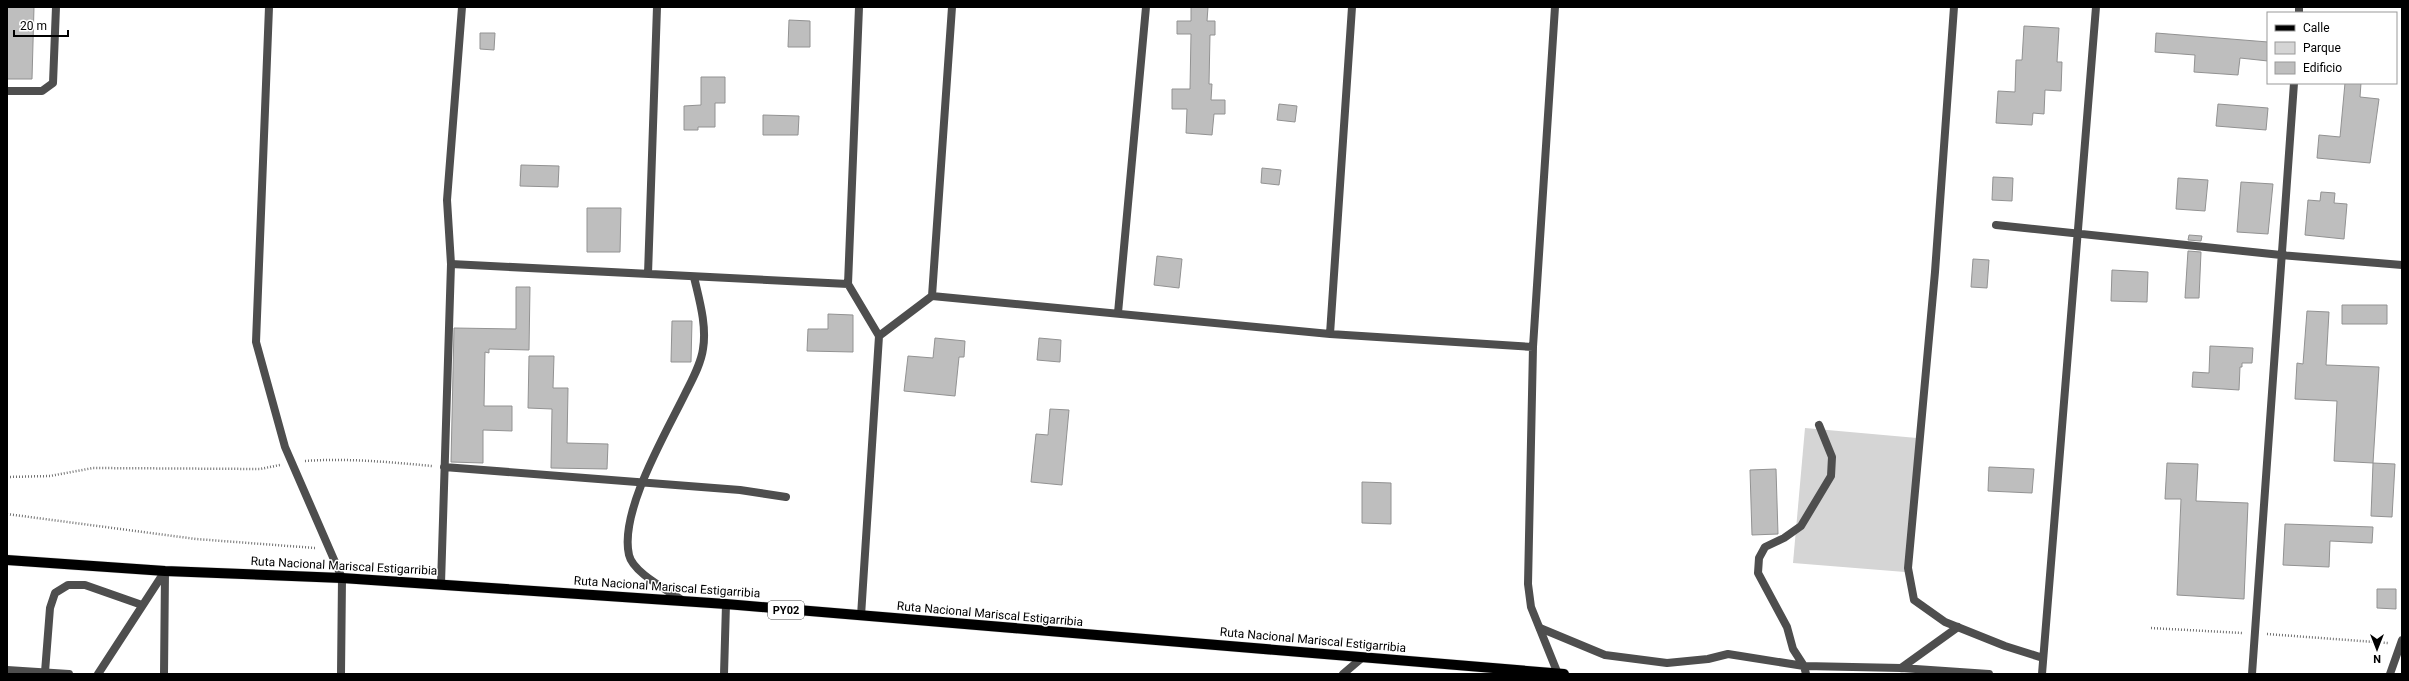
<svg xmlns="http://www.w3.org/2000/svg" width="2409" height="681" viewBox="0 0 2409 681" font-family="Roboto,sans-serif">
<rect width="100%" height="100%" fill="#fff"/>
<path fill="#d5d5d5" d="M 1805,428 L 1917,438 L 1905,572 L 1793,563 Z"/>
<path fill="#bebebe" stroke="#929292" d="M 7,7 L 34,7 L 32,79 L 7,79 Z
M 1191,7 L 1208,7 L 1207,21 L 1215,21 L 1215,35 L 1210,35 L 1209,84 L 1212,84 L 1211,100 L 1225,100 L 1225,114 L 1214,114 L 1212,135 L 1186,133 L 1187,109 L 1172,109 L 1172,89 L 1190,89 L 1191,34 L 1177,34 L 1177,21 L 1191,21 Z
M 789,20 L 810,21 L 810,47 L 788,47 Z
M 2024,26 L 2059,28 L 2057,62 L 2062,62 L 2061,91 L 2045,90 L 2044,114 L 2033,113 L 2032,125 L 1996,123 L 1998,91 L 2015,92 L 2016,60 L 2022,60 Z
M 480,33 L 495,33 L 494,50 L 480,49 Z
M 2156,33 L 2268,42 L 2268,61 L 2240,58 L 2238,75 L 2194,72 L 2195,55 L 2155,52 Z
M 701,77 L 725,77 L 725,103 L 715,103 L 715,127 L 698,127 L 698,130 L 684,130 L 684,106 L 701,105 Z
M 2345,83 L 2361,83 L 2360,97 L 2379,99 L 2370,163 L 2317,158 L 2319,135 L 2340,137 Z
M 1279,104 L 1297,106 L 1295,122 L 1277,120 Z
M 2218,104 L 2268,108 L 2266,130 L 2216,126 Z
M 763,115 L 799,116 L 798,135 L 763,135 Z
M 521,165 L 559,166 L 558,187 L 520,186 Z
M 1262,168 L 1281,170 L 1279,185 L 1261,183 Z
M 1993,177 L 2013,178 L 2012,201 L 1992,200 Z
M 2178,178 L 2208,180 L 2205,211 L 2176,209 Z
M 2241,182 L 2273,184 L 2268,234 L 2237,232 Z
M 2321,192 L 2335,193 L 2334,203 L 2347,204 L 2344,239 L 2305,235 L 2308,200 L 2320,201 Z
M 587,208 L 621,208 L 620,252 L 587,252 Z
M 2189,235 L 2202,236 L 2201,241 L 2188,240 Z
M 2188,251 L 2201,252 L 2199,298 L 2185,298 Z
M 1157,256 L 1182,259 L 1179,288 L 1154,285 Z
M 1973,259 L 1989,260 L 1987,288 L 1971,287 Z
M 2112,270 L 2148,272 L 2147,302 L 2111,301 Z
M 516,287 L 530,287 L 529,350 L 489,349 L 489,353 L 485,352 L 484,406 L 512,406 L 512,431 L 483,430 L 483,463 L 451,462 L 454,328 L 516,329 Z
M 2342,305 L 2387,305 L 2387,324 L 2342,324 Z
M 2307,311 L 2329,312 L 2326,365 L 2379,367 L 2373,463 L 2334,461 L 2337,401 L 2295,399 L 2297,363 L 2303,364 Z
M 828,314 L 853,315 L 853,352 L 807,351 L 808,329 L 828,329 Z
M 672,321 L 692,321 L 691,362 L 671,362 Z
M 935,338 L 965,341 L 964,357 L 959,357 L 955,396 L 904,391 L 908,356 L 933,358 Z
M 1039,338 L 1061,340 L 1060,362 L 1037,360 Z
M 2210,346 L 2253,348 L 2252,363 L 2242,363 L 2242,367 L 2240,367 L 2239,390 L 2192,387 L 2193,372 L 2209,373 Z
M 529,356 L 554,356 L 553,388 L 568,388 L 567,443 L 608,444 L 607,469 L 551,468 L 552,409 L 528,408 Z
M 1050,409 L 1069,410 L 1062,485 L 1031,482 L 1036,434 L 1048,435 Z
M 2167,463 L 2198,464 L 2196,501 L 2248,503 L 2244,599 L 2177,595 L 2181,499 L 2165,499 Z
M 2373,463 L 2395,464 L 2392,517 L 2371,516 Z
M 1989,467 L 2034,469 L 2032,493 L 1988,491 Z
M 1776,469 L 1778,534 L 1752,535 L 1750,470 Z
M 1362,482 L 1391,483 L 1391,524 L 1362,523 Z
M 2285,524 L 2373,527 L 2372,543 L 2330,541 L 2329,567 L 2283,565 Z
M 2377,589 L 2396,589 L 2396,609 L 2377,608 Z"/>
<g fill="none" stroke-linecap="round" stroke-linejoin="round">
<g stroke="#dbdbdb" stroke-width="11">
<path id="primary" d="M 7,560 L 165,571 L 342,578 L 726,604 L 1564,674"/>
</g>
<path stroke="#707070" stroke-width="2.5" stroke-dasharray="1 2" stroke-linecap="butt" d="M 305,461 C 347,458 389,462 432,466
M 7,477 L 50,476 L 93,468 L 260,469 L 280,465
M 7,514 L 196,539 L 315,548
M 2151,628 L 2242,633
M 2267,634 L 2388,643"/>
<path stroke="#4e4e4e" stroke-width="8" d="M 269,7 L 256,342 L 285,447 L 342,578
M 7,91 L 42,91 L 53,83 L 56,7
M 444,467 L 740,490 L 786,497
M 441,584 L 451,264 L 447,200 L 462,7
M 683,601 C 668,590 633,573 629,555 C 619,512 666,433 685,394 C 692,380 701,364 703,349 C 707,325 699,299 694,277
M 1540,628 L 1605,655 L 1667,663 L 1708,659 L 1728,654 L 1804,666 L 1901,668 L 1989,674
M 1901,668 L 1958,627
M 45,672 L 50,608 L 55,593 L 68,585 L 85,585 L 142,605
M 1343,674 L 1363,657
M 1806,674 L 1804,666 L 1793,649 L 1787,627 L 1758,573 L 1759,558 L 1765,547 L 1784,538 L 1801,526 L 1831,476 L 1832,457 L 1819,425"/>
<path stroke="#4e4e4e" stroke-width="8" d="M 1555,7 L 1533,347 L 1528,584 L 1531,607 L 1558,674
M 1954,7 L 1935,272 L 1908,568 L 1914,600 L 1945,622 L 2005,646 L 2043,658
M 2299,13 L 2299,7
M 1996,225 L 2281,255 L 2402,265
M 451,264 L 848,284 L 879,336 L 861,616
M 648,274 L 657,7
M 848,284 L 859,7
M 932,296 L 952,7
M 1118,313 L 1146,7
M 1330,334 L 1352,7
M 879,336 L 932,296 L 1330,334 L 1533,347
M 7,670 L 69,674
M 98,674 L 165,571
M 164,674 L 165,572
M 341,674 L 342,578
M 724,674 L 726,604
M 2042,674 L 2096,7
M 2252,674 L 2294,83
M 2390,674 L 2402,640"/>
<use href="#primary" stroke="#000" stroke-width="10"/>
</g>
<g text-anchor="middle" dominant-baseline="central" stroke-width="3" stroke-linejoin="round" paint-order="stroke">
<rect fill="#fff" stroke="#4c4c4c" stroke-width="1" x="768" y="601" width="36" height="18" rx="3"/>
<g font-size="11" font-weight="bold" fill="#000">
<text x="786" y="610">PY02</text>
</g>
<g font-size="12" fill="#000" stroke="#fff">
<text transform="translate(344 566) rotate(3)">Ruta Nacional Mariscal Estigarribia</text>
<text transform="translate(667 587) rotate(4)">Ruta Nacional Mariscal Estigarribia</text>
<text transform="translate(990 614) rotate(5)">Ruta Nacional Mariscal Estigarribia</text>
<text transform="translate(1313 640) rotate(5)">Ruta Nacional Mariscal Estigarribia</text>
</g>
</g>
<rect width="2409" height="681" fill="none" stroke="#000000" stroke-width="16"/>
<rect x="2267" y="12" width="130" height="72" fill="#ffffff" stroke="#999999"/>
<rect x="2275" y="25" width="20" height="6" fill="#000000" stroke="#999999"/>
<text x="2303" y="32" font-size="12" fill="#000000">Calle</text>
<rect x="2275" y="42" width="20" height="12" fill="#d5d5d5" stroke="#999999"/>
<text x="2303" y="52" font-size="12" fill="#000000">Parque</text>
<rect x="2275" y="62" width="20" height="12" fill="#bebebe" stroke="#999999"/>
<text x="2303" y="72" font-size="12" fill="#000000">Edificio</text>
<g transform="translate(2377 649) rotate(180)" stroke="#ffffff" stroke-width="3" paint-order="stroke">
<path d="M0-3L7 15L0 10L-7 15Z" fill="#000000"/>
<text y="-6" font-size="11" font-weight="bold" text-anchor="middle" fill="#000000">N</text>
</g>
<path d="M14 30v6h54v-6" fill="none" stroke="#000000" stroke-width="2"/>
<text x="20" y="30" font-size="12" fill="#000000" stroke="#ffffff" stroke-width="3" paint-order="stroke">20 m</text>
</svg>
